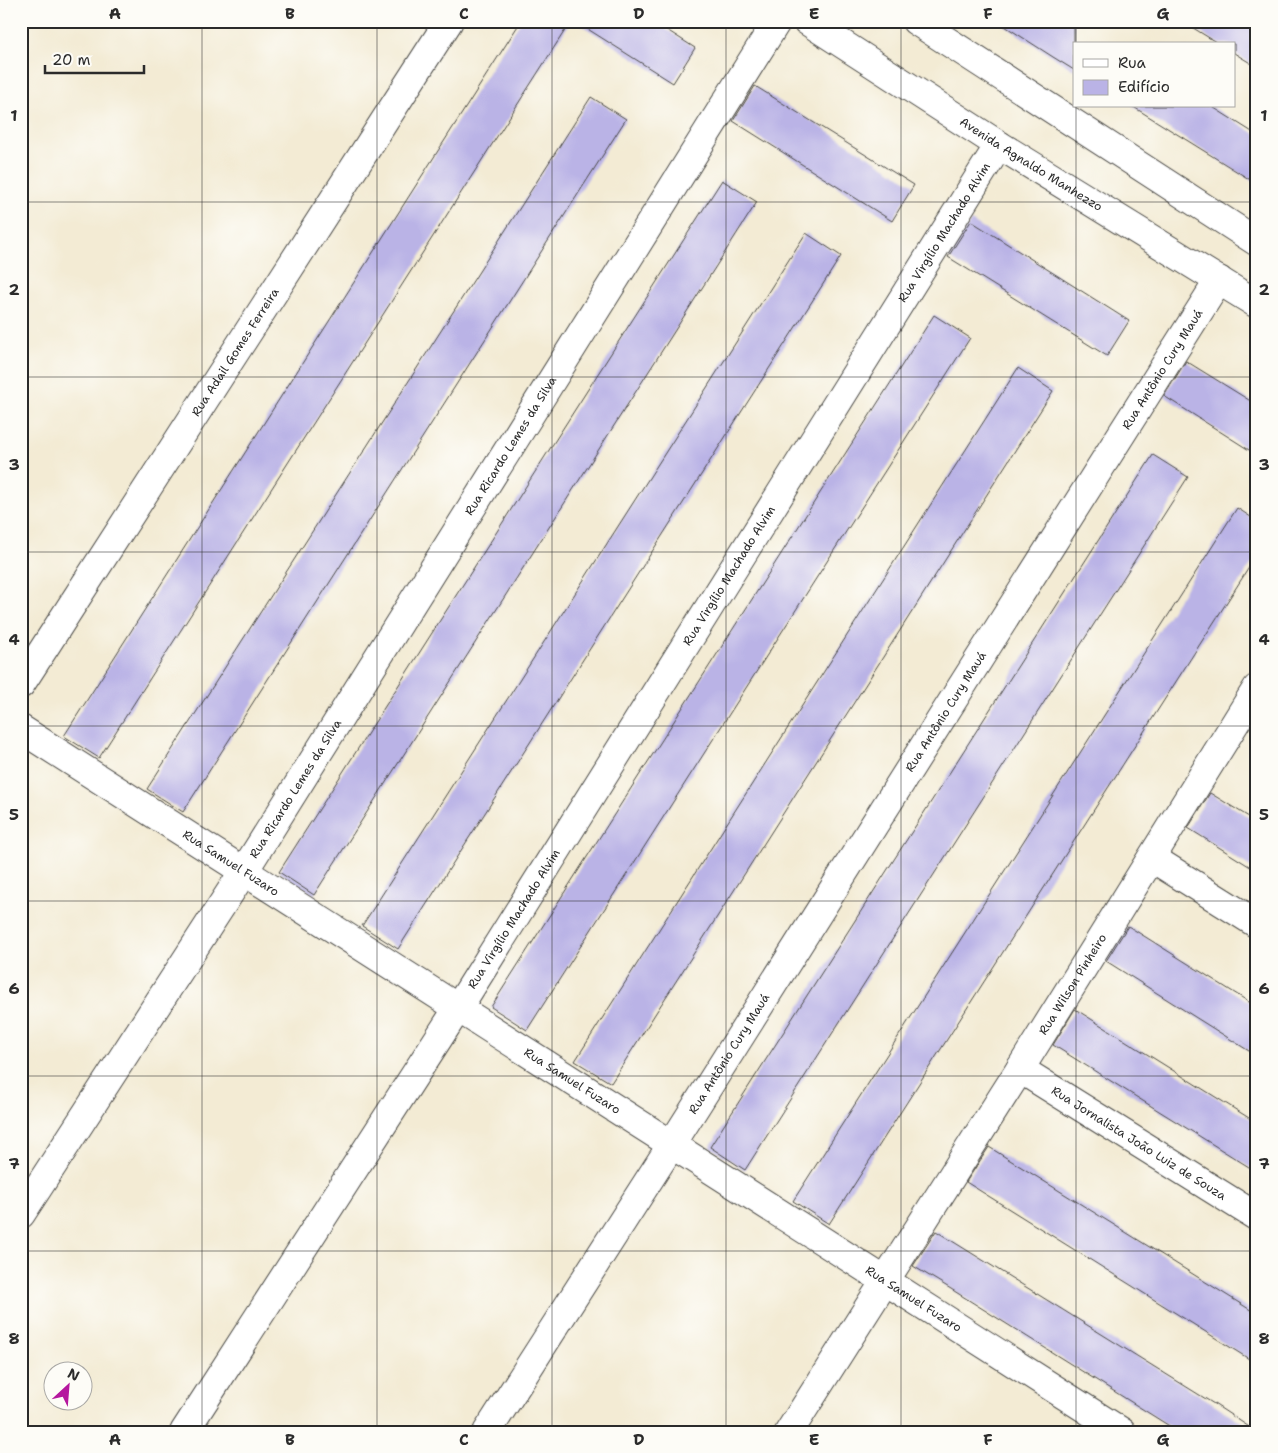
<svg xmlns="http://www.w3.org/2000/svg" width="1278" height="1453" viewBox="0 0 1278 1453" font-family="'Shantell Sans',sans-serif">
<rect width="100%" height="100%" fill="#fdfcf7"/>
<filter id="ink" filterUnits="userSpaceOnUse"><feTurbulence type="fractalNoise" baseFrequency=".02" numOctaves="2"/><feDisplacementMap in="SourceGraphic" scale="10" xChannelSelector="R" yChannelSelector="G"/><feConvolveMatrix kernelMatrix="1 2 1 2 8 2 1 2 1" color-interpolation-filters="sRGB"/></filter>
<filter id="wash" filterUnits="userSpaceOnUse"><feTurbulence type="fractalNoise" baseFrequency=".0096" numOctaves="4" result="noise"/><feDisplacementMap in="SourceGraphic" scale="20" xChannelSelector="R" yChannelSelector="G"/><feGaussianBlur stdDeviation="1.12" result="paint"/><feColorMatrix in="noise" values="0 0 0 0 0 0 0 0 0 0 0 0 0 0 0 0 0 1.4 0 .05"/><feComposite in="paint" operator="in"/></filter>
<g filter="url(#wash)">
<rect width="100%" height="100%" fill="#f3ebd4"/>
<g id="blocks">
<path fill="#bab3e6" d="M 521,21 L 571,21 L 99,758 L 64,736 Z
M 575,21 L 653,21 L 695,48 L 673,83 Z
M 997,21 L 1074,21 L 1074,70 L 1053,57 Z
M 1182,21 L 1257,21 L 1257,67 L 1234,53 L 1234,44 L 1219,44 Z
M 755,86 L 914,185 L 892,221 L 733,121 Z
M 591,97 L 626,119 L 183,812 L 147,789 Z
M 1132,106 L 1211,106 L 1257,135 L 1257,184 Z
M 722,180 L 757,202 L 314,895 L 279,872 Z
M 971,221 L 1129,321 L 1107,356 L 948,257 Z
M 806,233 L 841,256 L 398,949 L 362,926 Z
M 934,315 L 970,338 L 527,1030 L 491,1007 Z
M 1186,361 L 1257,405 L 1257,455 L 1164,396 Z
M 1018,368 L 1053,391 L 611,1083 L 575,1061 Z
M 1153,455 L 1188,477 L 745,1170 L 710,1147 Z
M 1237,508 L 1257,521 L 1257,555 L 829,1224 L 793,1201 Z
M 1210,793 L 1257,822 L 1257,871 L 1188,828 Z
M 1128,926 L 1257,1007 L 1257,1056 L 1106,961 Z
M 1075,1009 L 1257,1123 L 1257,1172 L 1053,1045 Z
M 989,1147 L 1257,1314 L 1257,1364 L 966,1182 Z
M 936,1231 L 1214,1404 L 1257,1432 L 1179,1432 L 951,1289 L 913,1266 Z"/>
</g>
</g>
<g filter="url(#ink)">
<use href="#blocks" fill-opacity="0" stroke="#494844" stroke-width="1"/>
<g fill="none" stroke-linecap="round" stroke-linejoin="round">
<g stroke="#494844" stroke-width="30">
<g id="minor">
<path id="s1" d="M 807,21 L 999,145 L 1257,304"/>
<path d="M 916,21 L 1257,242"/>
<path id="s2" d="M 21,684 L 449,21"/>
<path id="s3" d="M 21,729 L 1122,1432"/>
<path d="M 1152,858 L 1257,924"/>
<path id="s4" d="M 1020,1069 L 1257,1217"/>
<path id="s5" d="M 21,1214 L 244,871 L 777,21"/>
<path id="s6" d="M 184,1432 L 458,1008 L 999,145"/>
<path id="s7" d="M 487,1432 L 672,1144 L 1219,280"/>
<path id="s8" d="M 789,1432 L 1020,1069 L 1257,688"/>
</g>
</g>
<use href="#minor" stroke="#fff" stroke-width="28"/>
</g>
</g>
<path fill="none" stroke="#2b2b2b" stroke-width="1" stroke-opacity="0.55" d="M 202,21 L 202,1432M 377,21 L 377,1432M 552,21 L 552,1432M 726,21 L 726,1432M 901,21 L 901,1432M 1076,21 L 1076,44M 1076,106 L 1076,1432M 21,202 L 1257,202M 21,377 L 1257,377M 21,552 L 1257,552M 21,726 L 1257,726M 21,901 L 1257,901M 21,1076 L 1257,1076M 21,1251 L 1257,1251"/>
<g text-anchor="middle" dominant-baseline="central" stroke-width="4" stroke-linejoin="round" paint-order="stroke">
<g font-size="12" fill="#2b2b2b" stroke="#fdfcf7">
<text stroke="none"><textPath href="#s1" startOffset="266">Avenida Agnaldo Manhezzo</textPath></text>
<text stroke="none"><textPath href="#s6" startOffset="1420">Rua Virgílio Machado Alvim</textPath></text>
<text stroke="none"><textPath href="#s2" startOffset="395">Rua Adail Gomes Ferreira</textPath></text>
<text stroke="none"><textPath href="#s7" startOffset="1259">Rua Antônio Cury Mauá</textPath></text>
<text stroke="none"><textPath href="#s5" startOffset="911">Rua Ricardo Lemes da Silva</textPath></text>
<text stroke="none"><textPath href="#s6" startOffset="1015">Rua Virgílio Machado Alvim</textPath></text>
<text stroke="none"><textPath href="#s7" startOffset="854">Rua Antônio Cury Mauá</textPath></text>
<text stroke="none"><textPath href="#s5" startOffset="506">Rua Ricardo Lemes da Silva</textPath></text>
<text stroke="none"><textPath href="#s3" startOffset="249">Rua Samuel Fuzaro</textPath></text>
<text stroke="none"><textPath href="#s6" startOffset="610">Rua Virgílio Machado Alvim</textPath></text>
<text stroke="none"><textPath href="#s8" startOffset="530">Rua Wilson Pinheiro</textPath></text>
<text stroke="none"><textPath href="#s7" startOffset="449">Rua Antônio Cury Mauá</textPath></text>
<text stroke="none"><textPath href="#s3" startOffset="654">Rua Samuel Fuzaro</textPath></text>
<text stroke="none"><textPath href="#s4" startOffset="140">Rua Jornalista João Luiz de Souza</textPath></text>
<text stroke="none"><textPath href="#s3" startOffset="1059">Rua Samuel Fuzaro</textPath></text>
</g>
</g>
<rect width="1278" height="1453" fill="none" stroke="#fdfcf7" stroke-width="55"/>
<rect x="1073" y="42" width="162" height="65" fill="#fdfcf7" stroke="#a9a8a5"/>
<rect x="1083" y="59" width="25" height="8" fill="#ffffff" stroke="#a9a8a5"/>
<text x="1118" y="68" font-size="15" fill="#2b2b2b">Rua</text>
<rect x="1083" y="80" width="25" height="15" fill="#bab3e6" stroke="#a9a8a5"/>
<text x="1118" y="92" font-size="15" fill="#2b2b2b">Edifício</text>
<g transform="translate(68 1386) rotate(26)"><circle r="24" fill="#fdfcf7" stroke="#a9a8a5"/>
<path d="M0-4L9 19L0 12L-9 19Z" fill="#b5179e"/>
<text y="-8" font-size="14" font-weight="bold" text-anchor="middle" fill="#2b2b2b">N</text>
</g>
<path d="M45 65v8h99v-8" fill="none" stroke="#2b2b2b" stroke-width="2.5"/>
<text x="52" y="65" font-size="15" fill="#2b2b2b" stroke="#fdfcf7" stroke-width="4" paint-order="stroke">20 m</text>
<rect x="28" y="28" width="1222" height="1398" fill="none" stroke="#2b2b2b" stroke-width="2"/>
<g font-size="16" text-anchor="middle" font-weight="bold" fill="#2b2b2b">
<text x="115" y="19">A</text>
<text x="290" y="19">B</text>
<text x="464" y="19">C</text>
<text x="639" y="19">D</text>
<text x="814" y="19">E</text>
<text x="988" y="19">F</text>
<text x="1163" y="19">G</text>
<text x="14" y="121">1</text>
<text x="1264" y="121">1</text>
<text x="14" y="295">2</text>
<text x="1264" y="295">2</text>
<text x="14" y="470">3</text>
<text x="1264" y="470">3</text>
<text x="14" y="645">4</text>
<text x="1264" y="645">4</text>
<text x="14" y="820">5</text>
<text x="1264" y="820">5</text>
<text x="14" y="994">6</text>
<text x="1264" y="994">6</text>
<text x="14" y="1169">7</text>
<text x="1264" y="1169">7</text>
<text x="14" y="1344">8</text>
<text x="1264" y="1344">8</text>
<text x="115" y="1445">A</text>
<text x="290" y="1445">B</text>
<text x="464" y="1445">C</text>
<text x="639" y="1445">D</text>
<text x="814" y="1445">E</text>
<text x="988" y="1445">F</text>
<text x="1163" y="1445">G</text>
</g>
</svg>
